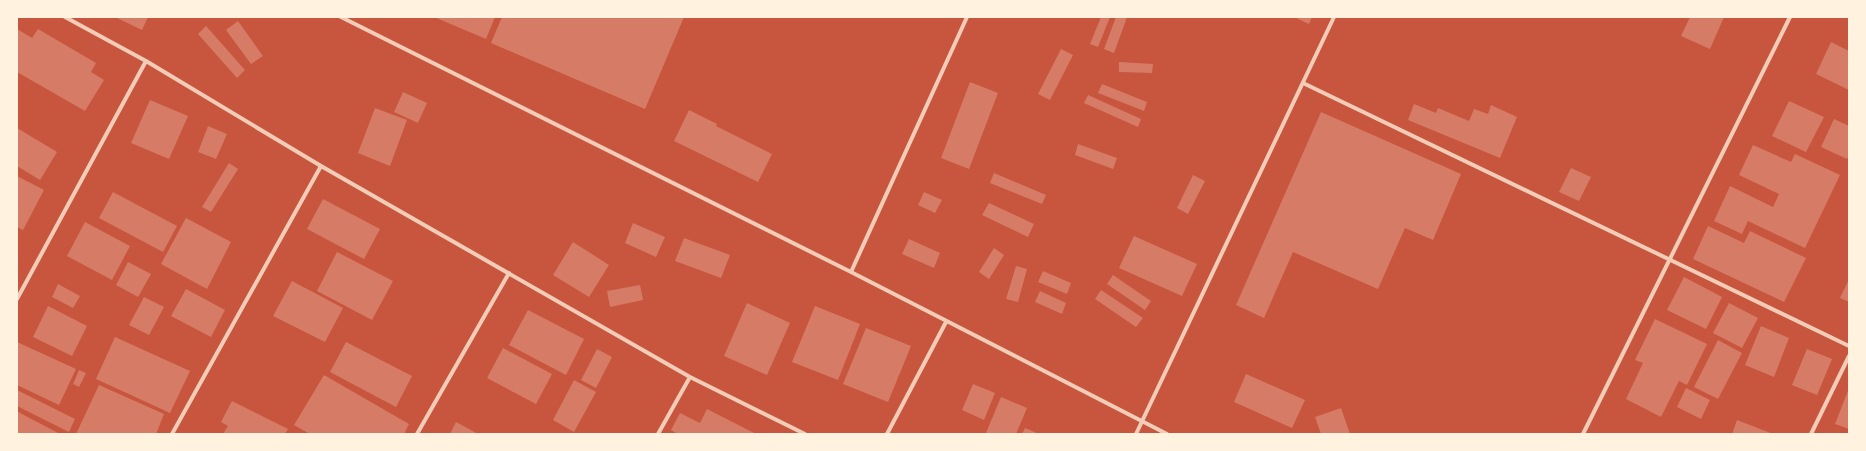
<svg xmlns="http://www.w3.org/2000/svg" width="1866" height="451" viewBox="0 0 1866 451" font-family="Manrope,sans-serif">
<rect width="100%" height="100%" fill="#c8553d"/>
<path fill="#d67c66" d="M 115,17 L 148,17 L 142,30 Z
M 434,17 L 495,17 L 486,39 Z
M 502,17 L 684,17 L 645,109 L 491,43 Z
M 1101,17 L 1110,17 L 1098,47 L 1090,44 Z
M 1116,17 L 1127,17 L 1114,53 L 1104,49 Z
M 1294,17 L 1312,17 L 1309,24 Z
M 1690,17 L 1724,17 L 1710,49 L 1681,36 Z
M 238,21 L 263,56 L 251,64 L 226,30 Z
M 206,26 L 245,70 L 237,78 L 198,34 Z
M 17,29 L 32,38 L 38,29 L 96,63 L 91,72 L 104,80 L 85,111 L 17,72 Z
M 1831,42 L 1849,51 L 1849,90 L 1816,74 Z
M 1061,49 L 1073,55 L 1050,100 L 1038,94 Z
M 1119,62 L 1153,64 L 1152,73 L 1119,72 Z
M 970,82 L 998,93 L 969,169 L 941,158 Z
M 1102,84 L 1147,102 L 1144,111 L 1098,93 Z
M 403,92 L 427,103 L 418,123 L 394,112 Z
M 1088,95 L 1141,119 L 1138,127 L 1084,103 Z
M 150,100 L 188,116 L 169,159 L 131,143 Z
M 1789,101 L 1824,117 L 1806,152 L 1772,136 Z
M 1414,104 L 1436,113 L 1438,108 L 1469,121 L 1474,109 L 1488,114 L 1491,105 L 1517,117 L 1500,158 L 1408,120 Z
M 375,108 L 407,120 L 390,166 L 358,153 Z
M 689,110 L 717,124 L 716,126 L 772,154 L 758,182 L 674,141 Z
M 1321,112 L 1461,174 L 1433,240 L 1405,228 L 1378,289 L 1293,252 L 1264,318 L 1236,305 Z
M 1834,119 L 1849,126 L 1849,155 L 1847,159 L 1821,147 Z
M 208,126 L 227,134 L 216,159 L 198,152 Z
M 17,128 L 57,152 L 40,180 L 17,166 Z
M 1078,144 L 1117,158 L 1113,169 L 1075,155 Z
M 1753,145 L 1791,162 L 1795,154 L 1840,175 L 1805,248 L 1748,221 L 1742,234 L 1714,221 L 1730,186 L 1773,207 L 1779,194 L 1739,175 Z
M 229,163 L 238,169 L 211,212 L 202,207 Z
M 1571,168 L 1591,177 L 1579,201 L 1559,192 Z
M 994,173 L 1046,195 L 1042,204 L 990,183 Z
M 1193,175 L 1205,181 L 1188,214 L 1177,208 Z
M 17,176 L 44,190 L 23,230 L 17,227 Z
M 113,192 L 177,226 L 163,252 L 99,218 Z
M 924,192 L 942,200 L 935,213 L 918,205 Z
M 323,199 L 380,229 L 364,259 L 307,229 Z
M 989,203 L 1034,224 L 1028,237 L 982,215 Z
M 186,218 L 231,242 L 207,289 L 161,264 Z
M 85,222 L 130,246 L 112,280 L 67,256 Z
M 633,223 L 665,237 L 656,257 L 625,243 Z
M 1708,226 L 1744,243 L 1750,231 L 1806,258 L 1784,302 L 1693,259 Z
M 1134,236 L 1197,264 L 1182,296 L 1119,268 Z
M 684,238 L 730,255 L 721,278 L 675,261 Z
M 909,239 L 940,253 L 934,268 L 902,254 Z
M 573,242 L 609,265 L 589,297 L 553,275 Z
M 994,248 L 1004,255 L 989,279 L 979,272 Z
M 337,252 L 393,281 L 372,320 L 317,291 Z
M 128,262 L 151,274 L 138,297 L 116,285 Z
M 1016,266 L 1027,269 L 1018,302 L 1006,299 Z
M 1043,271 L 1071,283 L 1067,294 L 1038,282 Z
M 1113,275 L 1151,301 L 1145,310 L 1107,284 Z
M 1684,277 L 1722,297 L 1706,329 L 1667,310 Z
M 1849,279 L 1849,302 L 1840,298 Z
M 292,281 L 343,308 L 325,342 L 273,316 Z
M 58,284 L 80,296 L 73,308 L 52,297 Z
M 640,285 L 643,300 L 610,307 L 607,291 Z
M 186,289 L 225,310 L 211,337 L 171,316 Z
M 1101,290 L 1143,318 L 1136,327 L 1095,299 Z
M 1040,291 L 1066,303 L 1062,314 L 1035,302 Z
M 144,297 L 164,307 L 149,335 L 129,325 Z
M 747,303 L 790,323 L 767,375 L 724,356 Z
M 1729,303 L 1758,318 L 1742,348 L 1713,333 Z
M 48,306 L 87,326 L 72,356 L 33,337 Z
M 815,306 L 860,324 L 838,380 L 792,362 Z
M 528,310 L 584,339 L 566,375 L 509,345 Z
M 1655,319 L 1707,344 L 1687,385 L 1679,381 L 1661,417 L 1626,399 L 1643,363 L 1635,360 Z
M 1761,326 L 1789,338 L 1774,377 L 1745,365 Z
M 866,328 L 911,346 L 888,402 L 843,384 Z
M 115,337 L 190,371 L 170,413 L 96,379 Z
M 1718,340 L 1742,353 L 1718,399 L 1694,387 Z
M 17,342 L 76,369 L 59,405 L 17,385 Z
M 346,342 L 412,376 L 396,407 L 330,372 Z
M 503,348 L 552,374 L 536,404 L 487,378 Z
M 597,349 L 612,357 L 596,388 L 581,380 Z
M 1807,349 L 1832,359 L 1817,395 L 1792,385 Z
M 79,370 L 86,373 L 79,387 L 73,384 Z
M 1246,374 L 1305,400 L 1292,428 L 1234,402 Z
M 324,375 L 409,424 L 404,434 L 310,434 L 294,425 Z
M 574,380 L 596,392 L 574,432 L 553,420 Z
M 973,384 L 995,393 L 984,420 L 962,410 Z
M 99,385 L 164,414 L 156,434 L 76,434 Z
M 1686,388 L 1710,400 L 1701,419 L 1677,407 Z
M 1849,388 L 1849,429 L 1835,424 Z
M 17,390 L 75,419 L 69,432 L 17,406 Z
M 1001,397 L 1027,408 L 1016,434 L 986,433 Z
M 232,401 L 288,429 L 285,434 L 223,434 L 228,426 L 221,422 Z
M 1341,408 L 1350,434 L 1321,434 L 1315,417 Z
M 707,409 L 756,434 L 678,434 L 671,430 L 680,413 L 700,423 Z
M 17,411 L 22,414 L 60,434 L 17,434 Z
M 1737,420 L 1773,434 L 1732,434 Z
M 456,422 L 478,434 L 450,434 Z
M 1025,428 L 1039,434 L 1022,434 Z"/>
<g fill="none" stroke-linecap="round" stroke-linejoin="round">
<path stroke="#f1ccb7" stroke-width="4" d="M 65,17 L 146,61 L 321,166 L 690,377 L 805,434
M 341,17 L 851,272 L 1167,434
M 1303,83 L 1849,346
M 851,272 L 967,17
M 17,299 L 146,61
M 172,434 L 321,166
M 417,434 L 509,273
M 658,434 L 690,377
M 887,434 L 946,322
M 1136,434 L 1334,17
M 1583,434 L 1790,17
M 1811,434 L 1849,356"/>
</g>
<rect width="1866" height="451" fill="none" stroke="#fff3e0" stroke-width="36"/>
</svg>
